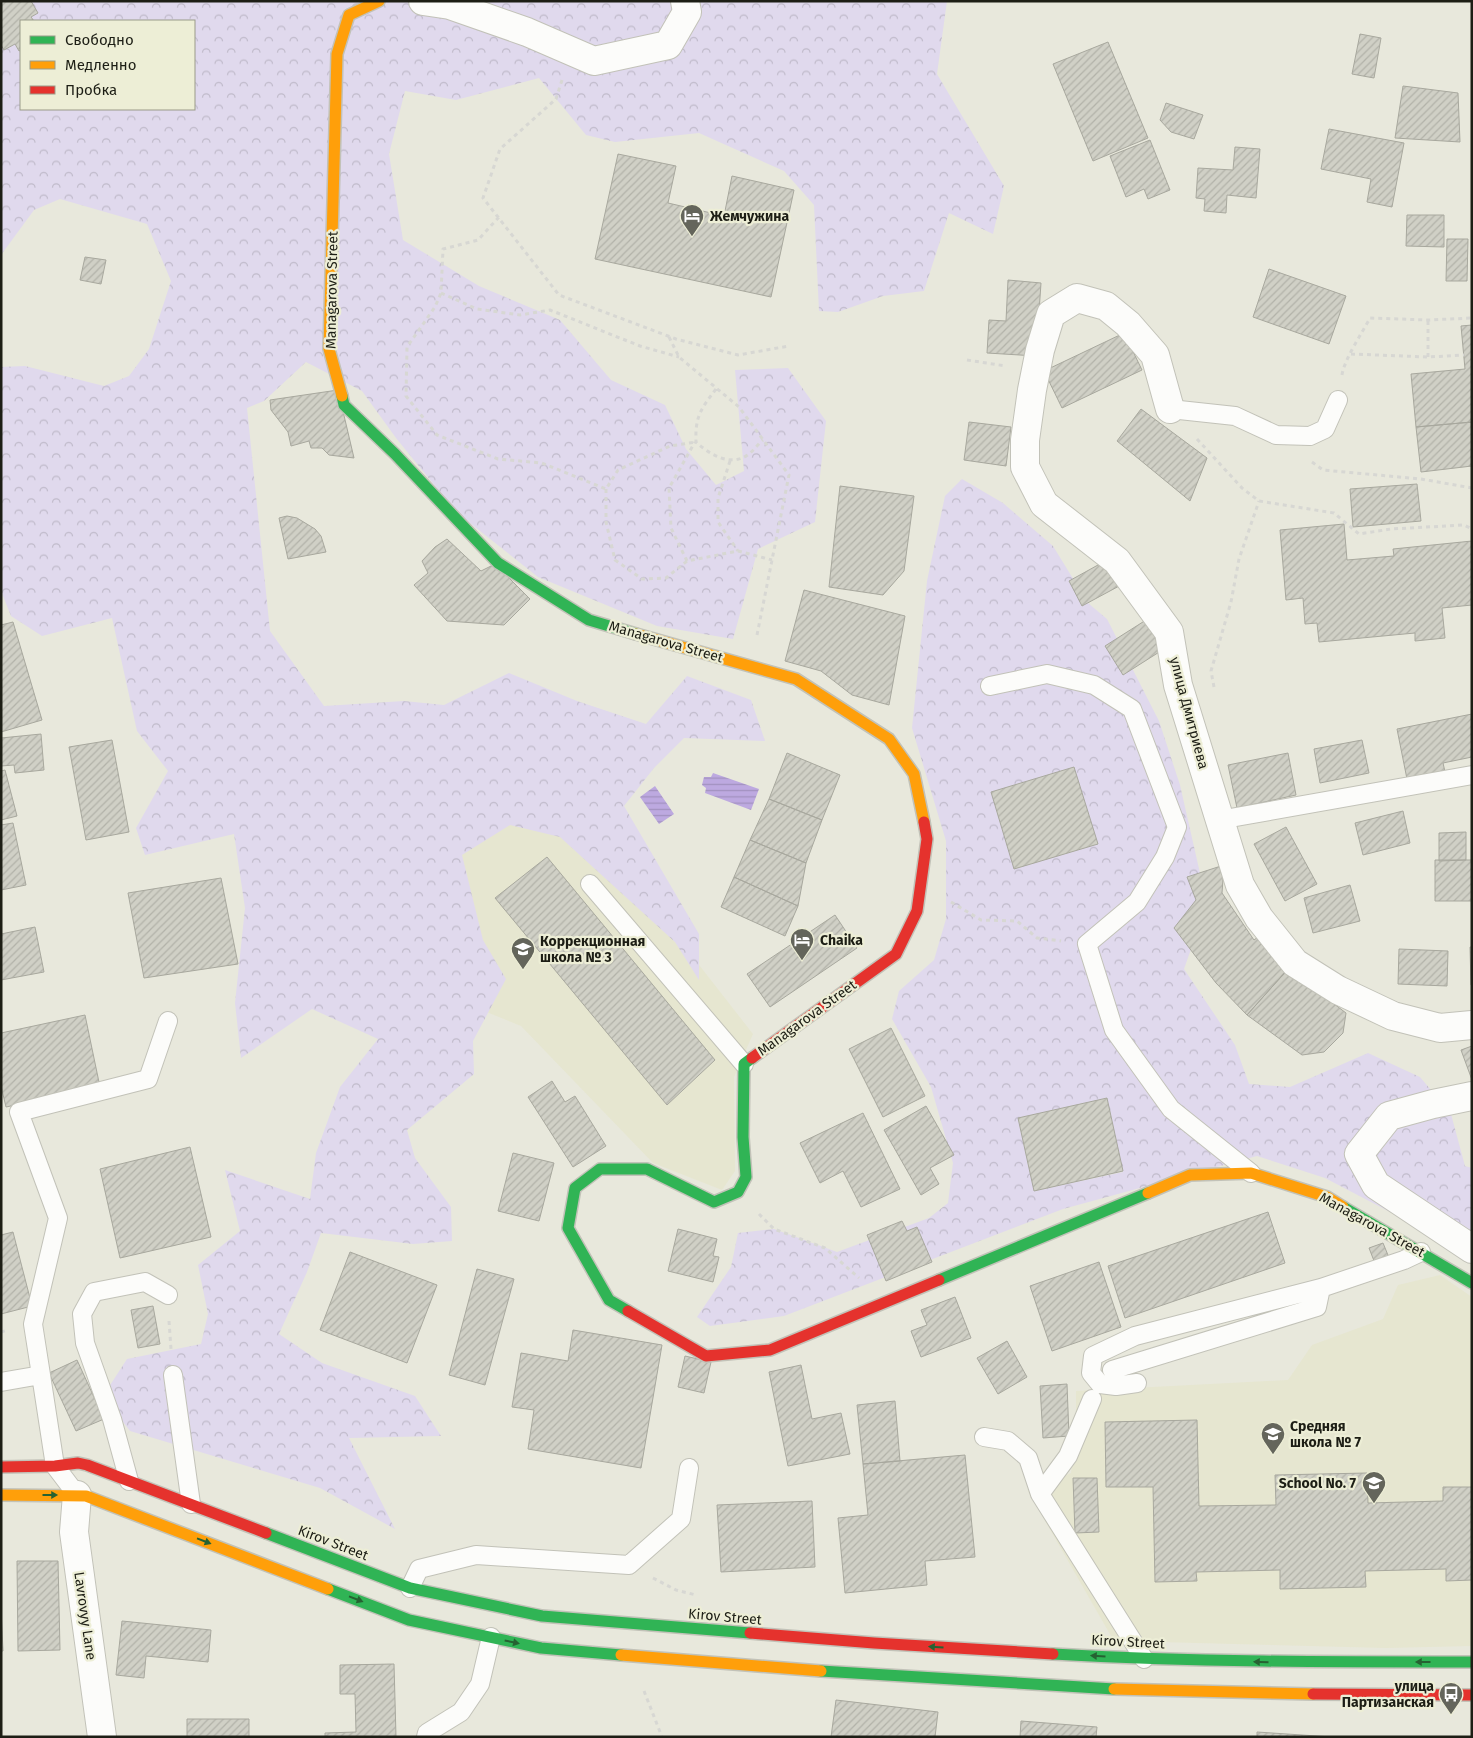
<svg xmlns="http://www.w3.org/2000/svg" width="1473" height="1738" viewBox="0 0 1473 1738" font-family="'Fira Sans',sans-serif">
<defs>
<pattern id="forest-crowns" width="20" height="18" patternUnits="userSpaceOnUse" patternTransform="scale(1.25)"><rect width="20" height="18" fill="#e0d9ed"/><path d="M2 6a3 3 0 1 1 6 0M12 15a3 3 0 1 1 6 0" fill="none" stroke="#c0baca"/></pattern>
<pattern id="water-rules" width="6" height="5" patternUnits="userSpaceOnUse" patternTransform="scale(1.25)"><rect width="6" height="5" fill="#bda9e0"/><path d="M0 2.5h6" fill="none" stroke="#a291bf"/></pattern>
<pattern id="building-hatch" width="6" height="6" patternUnits="userSpaceOnUse" patternTransform="scale(1.25)"><rect width="6" height="6" fill="#d0d0c6"/><path d="M-1 1l2-2M0 6l6-6M5 7l2-2" fill="none" stroke="#b2b2a9"/></pattern>
</defs>
<rect width="100%" height="100%" fill="#e8e8dc"/>
<path fill="#e6e6d0" d="M 499,766 L 639,888 L 753,1034 L 734,1077 L 735,1171 L 722,1190 L 653,1163 L 521,1026 L 406,979 Z
M 1440,1275 L 1472,1297 L 1472,1646 L 1386,1648 L 1159,1642 L 1111,1636 L 1028,1491 L 1071,1473 L 1076,1437 L 1076,1391 L 1288,1380 L 1312,1345 L 1383,1319 L 1398,1285 Z"/>
<path fill="url(#forest-crowns)" fill-rule="evenodd" d="M 1,1 L 947,1 L 937,74 L 1004,186 L 993,234 L 949,213 L 924,291 L 883,296 L 838,312 L 819,311 L 814,205 L 784,171 L 699,133 L 615,142 L 586,135 L 539,78 L 456,100 L 405,91 L 389,154 L 403,240 L 479,286 L 560,320 L 611,380 L 665,405 L 686,449 L 716,485 L 744,471 L 735,370 L 788,368 L 826,421 L 815,522 L 758,549 L 733,639 L 657,626 L 538,577 L 456,512 L 396,438 L 362,391 L 306,362 L 264,401 L 247,408 L 270,631 L 324,706 L 404,701 L 444,705 L 509,673 L 577,701 L 646,724 L 687,676 L 751,700 L 765,741 L 684,738 L 654,768 L 624,806 L 699,934 L 699,980 L 675,942 L 560,837 L 510,825 L 462,855 L 483,940 L 506,979 L 473,1041 L 474,1074 L 407,1130 L 415,1158 L 451,1207 L 452,1241 L 413,1244 L 321,1233 L 307,1272 L 279,1334 L 322,1363 L 415,1396 L 441,1436 L 349,1438 L 395,1529 L 320,1488 L 130,1431 L 103,1396 L 127,1359 L 201,1344 L 208,1314 L 198,1265 L 240,1231 L 225,1170 L 310,1199 L 316,1153 L 340,1087 L 378,1039 L 312,1009 L 241,1058 L 235,1003 L 245,908 L 234,834 L 145,855 L 136,828 L 168,771 L 137,731 L 112,618 L 42,636 L 11,616 L 1,591 L 1,367 L 25,366 L 104,386 L 129,376 L 149,349 L 171,281 L 147,224 L 60,199 L 34,210 L 1,255 ZM 21,21 L 194,21 L 194,109 L 21,109 Z
M 962,479 L 1003,503 L 1053,546 L 1088,603 L 1107,619 L 1159,721 L 1180,785 L 1207,904 L 1184,969 L 1235,1045 L 1249,1084 L 1290,1087 L 1368,1053 L 1420,1077 L 1451,1114 L 1465,1166 L 1472,1168 L 1472,1259 L 1457,1247 L 1325,1178 L 1257,1156 L 1063,1209 L 784,1316 L 710,1326 L 697,1317 L 731,1267 L 738,1233 L 774,1229 L 837,1252 L 929,1218 L 948,1203 L 953,1163 L 931,1087 L 892,1019 L 899,991 L 934,960 L 946,919 L 946,841 L 912,728 L 927,581 L 945,496 ZM 1074,767 L 1097,844 L 1014,869 ZM 1107,1098 L 1123,1172 L 1034,1191 L 1018,1118 Z"/>
<path fill="url(#water-rules)" d="M 713,773 L 759,789 L 751,810 L 705,793 L 706,788 L 702,785 L 704,777 L 711,777 Z
M 655,786 L 674,814 L 659,824 L 640,797 Z"/>
<path fill="url(#building-hatch)" stroke="#a8a89e" d="M 1,1 L 31,1 L 38,13 L 31,17 L 34,21 L 21,21 L 21,50 L 19,51 L 15,44 L 4,50 L 1,45 Z
M 1360,34 L 1381,38 L 1374,78 L 1352,74 Z
M 1108,42 L 1148,138 L 1093,161 L 1053,64 Z
M 1403,86 L 1458,93 L 1460,142 L 1395,138 Z
M 1166,103 L 1203,115 L 1194,139 L 1171,132 L 1160,120 Z
M 1329,129 L 1404,143 L 1392,207 L 1367,202 L 1371,179 L 1321,169 Z
M 1150,140 L 1170,190 L 1148,199 L 1144,189 L 1126,197 L 1110,156 Z
M 1235,147 L 1260,149 L 1256,198 L 1227,195 L 1226,213 L 1204,211 L 1205,199 L 1196,198 L 1198,168 L 1233,170 Z
M 618,154 L 676,166 L 668,203 L 724,216 L 732,176 L 794,190 L 771,297 L 595,259 Z
M 1407,215 L 1444,215 L 1444,247 L 1406,246 Z
M 1447,239 L 1468,239 L 1467,281 L 1446,281 Z
M 85,257 L 106,260 L 101,284 L 80,280 Z
M 1269,269 L 1346,296 L 1329,344 L 1253,317 Z
M 1008,280 L 1041,283 L 1036,356 L 987,353 L 989,320 L 1006,321 Z
M 1472,325 L 1472,422 L 1416,427 L 1411,374 L 1465,369 L 1461,326 Z
M 1124,333 L 1142,370 L 1062,408 L 1044,371 Z
M 338,390 L 354,458 L 329,455 L 322,448 L 311,448 L 309,441 L 291,446 L 288,432 L 271,410 L 270,400 Z
M 1141,409 L 1207,458 L 1190,501 L 1117,441 Z
M 969,422 L 1011,427 L 1006,466 L 964,460 Z
M 1472,422 L 1472,466 L 1421,472 L 1416,427 Z
M 1417,484 L 1421,521 L 1353,527 L 1350,489 Z
M 840,486 L 914,496 L 904,571 L 883,595 L 829,587 Z
M 287,516 L 297,518 L 315,529 L 321,536 L 326,552 L 288,559 L 279,518 Z
M 1344,524 L 1347,560 L 1394,556 L 1393,549 L 1472,541 L 1472,605 L 1442,608 L 1445,638 L 1415,641 L 1415,633 L 1319,642 L 1317,623 L 1305,624 L 1303,598 L 1286,600 L 1280,530 Z
M 447,539 L 481,571 L 495,564 L 530,599 L 504,625 L 447,621 L 414,585 L 428,573 L 422,561 L 435,547 Z
M 1107,560 L 1121,585 L 1082,606 L 1069,581 Z
M 804,590 L 905,616 L 889,705 L 852,695 L 821,671 L 785,661 Z
M 1146,620 L 1164,649 L 1123,675 L 1105,646 Z
M 13,622 L 42,720 L 1,732 L 1,625 Z
M 1472,714 L 1472,757 L 1443,763 L 1446,776 L 1408,784 L 1397,729 Z
M 41,734 L 44,770 L 15,773 L 14,765 L 1,766 L 1,738 Z
M 112,740 L 129,832 L 86,840 L 69,747 Z
M 1362,740 L 1369,773 L 1320,783 L 1314,749 Z
M 787,753 L 840,775 L 822,820 L 769,799 Z
M 1288,753 L 1296,795 L 1237,808 L 1228,765 Z
M 1074,767 L 1098,844 L 1014,869 L 991,792 Z
M 5,770 L 17,816 L 1,820 L 1,771 Z
M 769,799 L 822,820 L 806,863 L 750,840 Z
M 1403,811 L 1410,843 L 1363,855 L 1355,823 Z
M 13,823 L 26,885 L 1,890 L 1,825 Z
M 1286,827 L 1317,884 L 1285,901 L 1254,844 Z
M 1466,832 L 1466,860 L 1439,861 L 1439,833 Z
M 750,840 L 806,863 L 798,906 L 734,877 Z
M 547,857 L 715,1060 L 667,1105 L 495,898 Z
M 1435,860 L 1472,860 L 1472,901 L 1435,901 Z
M 1224,865 L 1222,893 L 1254,940 L 1262,934 L 1288,969 L 1247,1015 L 1216,983 L 1174,928 L 1196,900 L 1187,877 Z
M 734,877 L 798,906 L 785,936 L 721,907 Z
M 221,878 L 238,964 L 144,978 L 128,893 Z
M 1350,885 L 1360,921 L 1313,933 L 1304,898 Z
M 835,915 L 857,948 L 770,1007 L 747,974 Z
M 35,927 L 44,972 L 1,980 L 1,934 Z
M 1470,947 L 1472,947 L 1472,985 L 1471,985 Z
M 1399,949 L 1448,951 L 1447,986 L 1398,984 Z
M 1288,969 L 1346,1013 L 1343,1033 L 1324,1052 L 1302,1055 L 1247,1015 Z
M 85,1015 L 100,1087 L 6,1107 L 1,1086 L 1,1033 Z
M 891,1028 L 925,1096 L 883,1117 L 849,1049 Z
M 1472,1046 L 1472,1080 L 1461,1050 Z
M 552,1081 L 565,1102 L 575,1096 L 606,1146 L 573,1167 L 528,1097 Z
M 1107,1098 L 1123,1171 L 1034,1191 L 1018,1118 Z
M 926,1106 L 954,1155 L 930,1168 L 939,1184 L 921,1195 L 884,1130 Z
M 863,1113 L 900,1189 L 861,1207 L 843,1171 L 820,1183 L 800,1143 Z
M 190,1147 L 211,1237 L 120,1258 L 100,1169 Z
M 513,1153 L 554,1163 L 539,1221 L 498,1211 Z
M 1268,1212 L 1285,1263 L 1125,1318 L 1108,1266 Z
M 902,1221 L 907,1231 L 917,1227 L 932,1262 L 886,1281 L 867,1235 Z
M 678,1229 L 717,1239 L 713,1256 L 719,1257 L 713,1282 L 668,1271 Z
M 13,1232 L 32,1306 L 1,1314 L 1,1235 Z
M 1383,1243 L 1390,1260 L 1376,1266 L 1369,1248 Z
M 350,1252 L 437,1285 L 407,1363 L 320,1330 Z
M 1099,1262 L 1121,1327 L 1052,1351 L 1030,1286 Z
M 477,1269 L 514,1279 L 485,1385 L 449,1375 Z
M 955,1297 L 971,1338 L 921,1357 L 911,1331 L 927,1325 L 921,1310 Z
M 153,1306 L 160,1344 L 138,1348 L 131,1310 Z
M 573,1330 L 662,1345 L 641,1468 L 528,1449 L 534,1410 L 512,1407 L 521,1353 L 568,1361 Z
M 1007,1341 L 1027,1377 L 998,1394 L 977,1358 Z
M 685,1356 L 711,1362 L 704,1393 L 678,1387 Z
M 77,1360 L 104,1419 L 76,1431 L 49,1373 Z
M 801,1365 L 812,1419 L 841,1413 L 850,1454 L 788,1466 L 769,1372 Z
M 1067,1384 L 1069,1436 L 1043,1438 L 1040,1386 Z
M 895,1401 L 900,1461 L 863,1464 L 857,1405 Z
M 1197,1420 L 1199,1506 L 1276,1505 L 1275,1475 L 1367,1473 L 1368,1503 L 1443,1501 L 1443,1487 L 1472,1487 L 1472,1580 L 1446,1581 L 1446,1569 L 1365,1571 L 1366,1587 L 1280,1589 L 1280,1570 L 1196,1572 L 1197,1581 L 1155,1582 L 1153,1487 L 1106,1487 L 1105,1422 Z
M 965,1455 L 975,1557 L 925,1561 L 927,1585 L 845,1593 L 838,1518 L 868,1515 L 863,1464 Z
M 1073,1478 L 1097,1478 L 1099,1532 L 1075,1533 Z
M 812,1501 L 815,1567 L 721,1572 L 717,1505 Z
M 17,1561 L 58,1561 L 60,1650 L 18,1651 Z
M 1,1609 L 3,1651 L 1,1651 Z
M 122,1621 L 211,1630 L 208,1662 L 146,1656 L 144,1678 L 116,1675 Z
M 394,1664 L 396,1737 L 325,1737 L 325,1733 L 356,1732 L 355,1694 L 340,1694 L 340,1665 Z
M 836,1700 L 938,1712 L 935,1737 L 831,1737 Z
M 187,1719 L 249,1719 L 249,1737 L 187,1737 Z
M 1021,1721 L 1097,1727 L 1096,1737 L 1020,1737 Z
M 1257,1732 L 1332,1737 L 1257,1737 Z"/>
<g fill="none" stroke-linecap="round" stroke-linejoin="round">
<g stroke="#c2c2b8" stroke-width="20">
<path id="lane" d="M 1170,409 L 1235,416 L 1276,435 L 1310,436 L 1325,429 L 1338,400
M 990,686 L 1047,674 L 1094,685 L 1132,709 L 1177,827 L 1165,857 L 1137,902 L 1087,944 L 1114,1030 L 1171,1109 L 1251,1173
M 1219,820 L 1472,775
M 590,884 L 744,1064
M 1112,1370 L 1317,1307 L 1321,1288
M 41,1375 L 33,1324 L 58,1218 L 19,1112 L 148,1079 L 168,1021
M 173,1375 L 191,1504
M 1,1382 L 41,1375 L 55,1466 L 77,1495
M 1137,1383 L 1116,1386 L 1100,1384 L 1091,1373 L 1093,1356 L 1135,1336 L 1321,1288 L 1404,1260 L 1421,1252
M 1092,1399 L 1068,1456 L 1040,1494 L 1144,1659
M 984,1437 L 1008,1441 L 1028,1458 L 1040,1494
M 129,1481 L 112,1419 L 85,1343 L 82,1314 L 94,1292 L 145,1282 L 168,1295
M 410,1588 L 419,1569 L 476,1555 L 629,1565 L 681,1519 L 689,1468
M 426,1737 L 427,1733 L 461,1712 L 480,1684 L 491,1637"/>
</g>
<g stroke="#c2c2b8" stroke-width="30">
<path id="street" d="M 423,1 L 450,5 L 527,32 L 594,61 L 668,45 L 687,12 L 685,1
M 1170,409 L 1155,355 L 1128,324 L 1106,306 L 1077,298 L 1051,314 L 1040,350 L 1032,390 L 1025,440 L 1025,467 L 1044,504 L 1117,561 L 1169,632 L 1178,685 L 1240,885 L 1259,918 L 1295,963 L 1338,990 L 1393,1016 L 1440,1028 L 1472,1025
M 1472,1096 L 1433,1104 L 1389,1116 L 1359,1154 L 1376,1185 L 1472,1249
M 77,1495 L 74,1532 L 102,1737"/>
</g>
<g stroke="#c2c2b8" stroke-width="14">
<path id="fast" d="M 342,396 L 344,405 L 395,454 L 498,563 L 589,620 L 636,634
M 1343,1207 L 1472,1283
M 939,1280 L 1148,1193
M 628,1311 L 609,1300 L 568,1228 L 575,1188 L 600,1169 L 647,1169 L 714,1202 L 738,1192 L 746,1177 L 743,1137 L 744,1064 L 752,1058
M 266,1533 L 410,1588 L 542,1616 L 750,1633
M 328,1589 L 409,1620 L 541,1648 L 621,1655
M 1053,1654 C 1193,1662 1332,1662 1472,1662
M 821,1671 L 1114,1689"/>
</g>
<g stroke="#c2c2b8" stroke-width="14">
<path id="slow" d="M 342,396 L 329,349 L 337,54 L 349,15 L 379,1
M 636,634 L 796,679 L 889,739 L 914,774 L 924,822
M 1148,1193 L 1190,1175 L 1251,1173 L 1327,1197 L 1343,1207
M 1,1495 L 86,1496 L 328,1589
M 621,1655 L 821,1671
M 1114,1689 L 1313,1694"/>
</g>
<g stroke="#c2c2b8" stroke-width="14">
<path id="jam" d="M 752,1058 L 896,954 L 917,911 L 927,839 L 924,822
M 628,1311 L 706,1356 L 770,1350 L 939,1280
M 1,1467 L 55,1466 L 78,1463 L 87,1465 L 266,1533
M 750,1633 L 874,1643 L 1053,1654
M 1313,1694 L 1472,1695"/>
</g>
<path stroke="#d7d7d3" stroke-width="3" stroke-dasharray="4 4" stroke-linecap="butt" d="M 562,80 L 556,99 L 500,149 L 483,198 L 559,295 L 676,339 L 738,355 L 789,346
M 499,217 L 478,240 L 443,249 L 441,293 L 435,307 L 407,347 L 406,396 L 437,435 L 498,459 L 542,463 L 606,489 L 618,470 L 670,446 L 696,442
M 441,293 L 477,309 L 520,315 L 550,310 L 640,346 L 679,357
M 669,337 L 679,357 L 739,407 L 789,475 L 757,635
M 1351,354 L 1428,357 L 1464,355
M 1428,357 L 1428,320
M 967,360 L 1006,366
M 1342,375 C 1344,360 1362,333 1370,318 L 1428,320 L 1472,318
M 716,389 C 701,409 695,416 696,442 C 709,454 731,468 749,454 C 754,450 758,444 763,440
M 1197,439 L 1242,488 L 1259,501 L 1334,513 L 1359,534 L 1391,529 L 1464,525 L 1472,529
M 730,461 L 718,498 L 718,522 L 738,551
M 1312,462 L 1323,470 L 1421,479 L 1472,488
M 606,489 L 606,522 L 615,560 L 642,579 L 666,578 L 687,561 L 738,551 L 772,560
M 687,561 L 671,528 L 669,488 L 695,442
M 1214,687 L 1211,671 L 1231,602 L 1239,559 L 1259,501
M 951,902 L 981,920 L 1017,921 L 1037,938 L 1061,941
M 759,1214 L 774,1229 L 825,1248 L 859,1278
M 169,1321 L 171,1349
M 1,1332 L 8,1330
M 653,1578 L 676,1590 L 696,1595
M 644,1691 L 662,1737"/>
<use href="#lane" stroke="#fcfcfa" stroke-width="18"/>
<use href="#street" stroke="#fcfcfa" stroke-width="28"/>
<use href="#fast" stroke="#30b455" stroke-width="11"/>
<use href="#slow" stroke="#ff9f0a" stroke-width="11"/>
<use href="#jam" stroke="#e5322d" stroke-width="11"/>
</g>
<defs><path id="oneway-solid" d="M-6-.8H1V-3.2L6.5 0L1 3.2V.8H-6Z" transform="scale(1.25)"/></defs>
<g fill="#266232">
<use href="#oneway-solid" transform="translate(50 1495)"/>
<use href="#oneway-solid" transform="translate(204 1541) rotate(21)"/>
<use href="#oneway-solid" transform="translate(356 1599) rotate(21)"/>
<use href="#oneway-solid" transform="translate(512 1642) rotate(12)"/>
<use href="#oneway-solid" transform="translate(936 1647) rotate(-177)"/>
<use href="#oneway-solid" transform="translate(1098 1656) rotate(-177)"/>
<use href="#oneway-solid" transform="translate(1261 1662) rotate(-179)"/>
<use href="#oneway-solid" transform="translate(1423 1662) rotate(-180)"/>
</g>
<defs>
<g id="hotel-pin" transform="scale(1.25)"><path d="M0 17L-7.5 6A9.5 9.5 0 1 1 7.5 6Z" fill="#64655b" stroke="#edeed6"/><path d="M-6-4.5h1.5V1H6V5H4.5V3h-9V5H-6ZM-4 0a1.8 1.8 0 1 1 3.6 0ZM.5 0V-2.5h3Q6-2.5 6 0Z" fill="#fff"/></g>
<g id="school-pin" transform="scale(1.25)"><path d="M0 17L-7.5 6A9.5 9.5 0 1 1 7.5 6Z" fill="#64655b" stroke="#edeed6"/><path d="M0-5L7-2L0 1L-7-2ZM-4 1L0 2.5L4 1V4Q0 6-4 4Z" fill="#fff"/></g>
<g id="bus-pin" transform="scale(1.25)"><path d="M0 17L-7.5 6A9.5 9.5 0 1 1 7.5 6Z" fill="#64655b" stroke="#edeed6"/><path d="M-5-6H5V4H4V6H2V4H-2V6H-4V4H-5ZM-3.5-4V0h7V-4ZM-3.5 1.2v1.5H-2V1.2ZM2 1.2v1.5H3.5V1.2Z" fill="#fff"/></g>
</defs>
<g fill-rule="evenodd">
<use href="#hotel-pin" x="692" y="216"/>
<use href="#hotel-pin" x="802" y="940"/>
<use href="#school-pin" x="523" y="949"/>
<use href="#school-pin" x="1273" y="1434"/>
<use href="#school-pin" x="1374" y="1483"/>
<use href="#bus-pin" x="1451" y="1694"/>
</g>
<g text-anchor="middle" dominant-baseline="central" stroke-width="4.5" stroke-linejoin="round" paint-order="stroke">
<g font-size="14" font-weight="bold" fill="#1d1e15" stroke="#edeed6" text-anchor="start">
<text x="710" y="216">Жемчужина</text>
<text x="820" y="940">Chaika</text>
<text x="540" y="941">Коррекционная<tspan x="540" dy="16">школа № 3</tspan></text>
<text x="1290" y="1426">Средняя<tspan x="1290" dy="16">школа № 7</tspan></text>
<text x="1356" y="1483" text-anchor="end">School No. 7</text>
<text x="1434" y="1686" text-anchor="end">улица<tspan x="1434" dy="16">Партизанская</tspan></text>
</g>
<g font-size="14" fill="#1d1e15" stroke="#edeed6">
<text transform="translate(332 290) rotate(-89)">Managarova Street</text>
<text transform="translate(666 642) rotate(16)">Managarova Street</text>
<text transform="translate(1189 713) rotate(75)">улица Дмитриева</text>
<text transform="translate(807 1018) rotate(-36)">Managarova Street</text>
<text transform="translate(1372 1225) rotate(29)">Managarova Street</text>
<text transform="translate(333 1543) rotate(21)">Kirov Street</text>
<text transform="translate(85 1616) rotate(82)">Lavrovyy Lane</text>
<text transform="translate(725 1617) rotate(5)">Kirov Street</text>
<text transform="translate(1128 1642) rotate(3)">Kirov Street</text>
</g>
</g>
<rect width="1473" height="1738" fill="none" stroke="#1d1e15" stroke-width="5"/>
<rect x="20" y="20" width="175" height="90" fill="#edeed6" stroke="#9a9b89"/>
<rect x="30" y="36" width="25" height="8" fill="#30b455" stroke="#9a9b89"/>
<text x="65" y="45" font-size="15" fill="#1d1e15">Свободно</text>
<rect x="30" y="61" width="25" height="8" fill="#ff9f0a" stroke="#9a9b89"/>
<text x="65" y="70" font-size="15" fill="#1d1e15">Медленно</text>
<rect x="30" y="86" width="25" height="8" fill="#e5322d" stroke="#9a9b89"/>
<text x="65" y="95" font-size="15" fill="#1d1e15">Пробка</text>
</svg>
